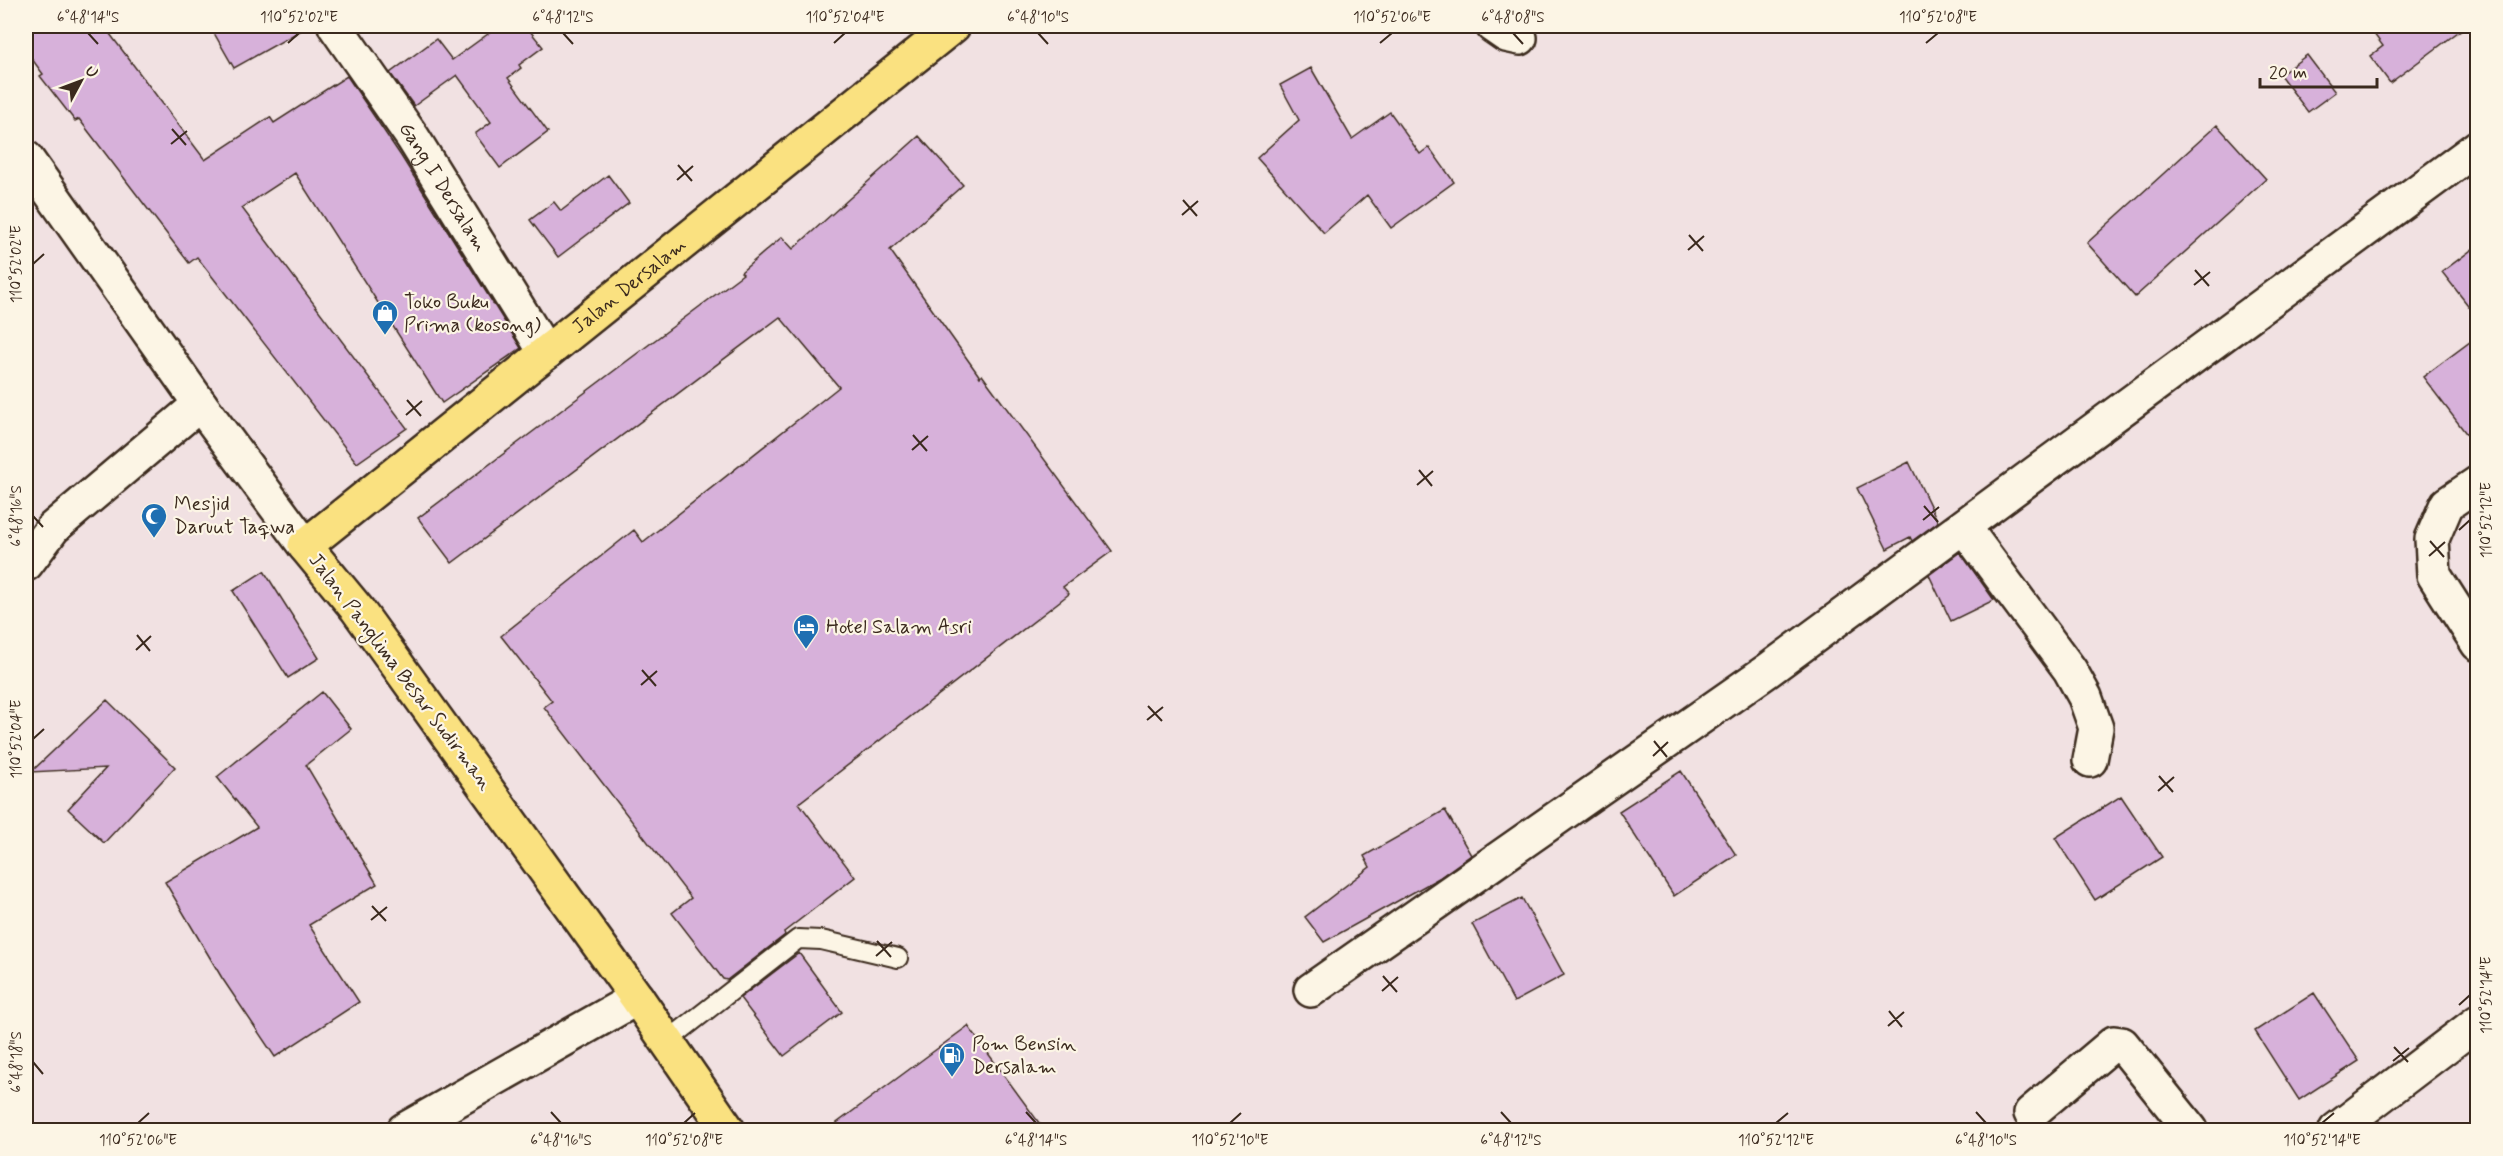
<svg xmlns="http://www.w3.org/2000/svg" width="2503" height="1156" viewBox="0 0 2503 1156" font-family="Mynerve,sans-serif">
<rect width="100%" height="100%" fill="#f1e1e2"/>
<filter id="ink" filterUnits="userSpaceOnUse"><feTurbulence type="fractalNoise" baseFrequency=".0167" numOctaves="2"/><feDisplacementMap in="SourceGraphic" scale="12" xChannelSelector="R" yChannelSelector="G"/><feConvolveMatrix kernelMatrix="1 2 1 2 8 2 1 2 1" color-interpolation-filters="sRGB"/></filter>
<g filter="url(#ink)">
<path fill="#d7b1da" stroke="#3b2a1e" stroke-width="1.5" d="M 26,26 L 104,26 L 205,160 L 270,117 L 274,123 L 347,76 L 401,156 L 521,348 L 442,403 L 295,173 L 242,208 L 407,428 L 357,463 L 197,257 L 189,263 L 79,119 L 75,121 L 40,76 L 43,74 L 26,51 Z
M 210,26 L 309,26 L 234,68 Z
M 499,26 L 526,26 L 543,47 L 519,65 L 521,68 L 508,78 L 548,132 L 500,168 L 475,134 L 491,122 L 457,75 L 414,106 L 390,73 L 436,39 L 452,60 Z
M 2368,26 L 2466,26 L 2390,83 L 2370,56 L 2383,46 Z
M 2307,55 L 2335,92 L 2308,112 L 2280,75 Z
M 1311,68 L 1352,139 L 1390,112 L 1420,154 L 1429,147 L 1454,182 L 1391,228 L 1367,195 L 1324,233 L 1257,158 L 1299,120 L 1280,85 Z
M 2217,125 L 2266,179 L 2135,297 L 2087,243 Z
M 919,136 L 963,185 L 890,250 L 980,377 L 982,375 L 1112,551 L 1063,587 L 1069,594 L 799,803 L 855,877 L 784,932 L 785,935 L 727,980 L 723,979 L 672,913 L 691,898 L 544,707 L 552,701 L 501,636 L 634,530 L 643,542 L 839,387 L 780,317 L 452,563 L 418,518 L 743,274 L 741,272 L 782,237 L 793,249 Z
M 608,175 L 629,203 L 558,257 L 530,220 L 554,202 L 561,211 Z
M 2478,245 L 2478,318 L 2442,272 Z
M 2478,336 L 2478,449 L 2423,377 Z
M 1909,462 L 1938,522 L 1912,541 L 1910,537 L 1887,549 L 1857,488 Z
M 1960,552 L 1994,600 L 1951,621 L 1929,575 Z
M 264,571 L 319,658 L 288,678 L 233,591 Z
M 322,692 L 351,729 L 306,765 L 377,884 L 309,925 L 359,1002 L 275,1057 L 222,978 L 165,882 L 257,827 L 217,777 Z
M 107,700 L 175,767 L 104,843 L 68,809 L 106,768 L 31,772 Z
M 1681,771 L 1736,855 L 1674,896 L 1619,811 Z
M 2121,796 L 2162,857 L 2095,900 L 2055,838 Z
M 1445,810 L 1471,855 L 1439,878 L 1324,942 L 1305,917 L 1370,867 L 1364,856 Z
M 1522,898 L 1564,975 L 1514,1002 L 1472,924 Z
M 799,953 L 842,1012 L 784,1056 L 740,998 Z
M 2314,993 L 2359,1061 L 2299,1100 L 2255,1031 Z
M 968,1026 L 1045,1131 L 826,1131 L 926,1057 Z"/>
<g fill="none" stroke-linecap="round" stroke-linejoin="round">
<g stroke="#3b2a1e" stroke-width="22">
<path id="service" d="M 666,1042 L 798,939 L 821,940 L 898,958"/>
</g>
<g stroke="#3b2a1e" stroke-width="38">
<g id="minor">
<path id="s1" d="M 335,26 L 413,138 L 546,353"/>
<path d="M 1493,26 L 1506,35 L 1520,38"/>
<path d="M 2478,483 L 2447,504 L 2432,539 L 2434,575 L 2478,644"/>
<path d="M 1964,527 L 2070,670 L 2085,697 L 2096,728 L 2090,760"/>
<path d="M 26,564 L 53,528 L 200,404"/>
<path d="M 1311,990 L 1767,671 L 2478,147"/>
<path d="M 2031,1113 L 2114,1043 L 2122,1044 L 2191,1130"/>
<path d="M 404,1130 L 637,998"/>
<path d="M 2336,1130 L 2478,1022"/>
</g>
</g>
<g stroke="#3b2a1e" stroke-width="38">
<path id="secondary" d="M 26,158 L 200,404 L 305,546"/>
</g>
<g stroke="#3b2a1e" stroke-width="38">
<g id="primary">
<path id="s2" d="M 728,1130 L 637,998 L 357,609 L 305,546 L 953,26"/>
</g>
</g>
<use href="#service" stroke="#fcf5e5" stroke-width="18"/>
<use href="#minor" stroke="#fcf5e5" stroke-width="33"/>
<use href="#secondary" stroke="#fcf5e5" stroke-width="33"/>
<use href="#primary" stroke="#fae180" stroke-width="33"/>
</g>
</g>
<path fill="none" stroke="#3b2a1e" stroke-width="2" d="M 88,33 L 98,44M 563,33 L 573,44M 1038,33 L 1048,44M 1513,33 L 1523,44M 288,43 L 299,33M 834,43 L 845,33M 1380,43 L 1392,33M 1926,43 L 1938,33M 172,129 L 186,145M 171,144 L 187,131M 678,165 L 692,181M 677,180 L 693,166M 1183,200 L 1197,216M 1182,215 L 1198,201M 1689,235 L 1703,251M 1688,250 L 1704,236M 33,264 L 44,254M 2195,270 L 2209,286M 2194,285 L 2210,272M 407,400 L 421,416M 406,415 L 422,401M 913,435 L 927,451M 912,450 L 928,436M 1419,470 L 1432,486M 1417,485 L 1433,471M 1924,506 L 1938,522M 33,516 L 43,527M 1923,520 L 1939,507M 2459,530 L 2470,520M 2430,541 L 2444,557M 2429,556 L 2445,542M 137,635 L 150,651M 136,650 L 151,636M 642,670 L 656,686M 641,685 L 657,671M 1148,706 L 1162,721M 1147,720 L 1163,707M 33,739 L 44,729M 1654,741 L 1667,757M 1653,756 L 1668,742M 2159,776 L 2173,792M 2158,791 L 2174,777M 372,906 L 386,921M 371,920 L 387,907M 877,941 L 891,957M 876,956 L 892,942M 1383,976 L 1397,992M 1382,991 L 1398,977M 2459,1005 L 2470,995M 1889,1011 L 1902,1027M 1888,1026 L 1904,1012M 2394,1047 L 2408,1062M 2393,1061 L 2409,1048M 33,1062 L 43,1074M 551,1112 L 561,1123M 1026,1112 L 1036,1123M 1501,1112 L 1511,1123M 1976,1112 L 1986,1123M 138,1123 L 149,1113M 684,1123 L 695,1113M 1230,1123 L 1241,1113M 1776,1123 L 1788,1113M 2322,1123 L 2334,1113"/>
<defs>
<g id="shop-pin" transform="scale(1.35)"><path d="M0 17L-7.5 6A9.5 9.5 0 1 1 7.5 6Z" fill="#1f6fb2" stroke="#fcf5e5"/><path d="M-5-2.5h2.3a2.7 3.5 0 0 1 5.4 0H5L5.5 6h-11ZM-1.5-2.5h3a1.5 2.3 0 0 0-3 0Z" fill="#fff"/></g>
<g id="mosque-pin" transform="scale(1.35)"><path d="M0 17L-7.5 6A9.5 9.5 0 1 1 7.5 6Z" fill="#1f6fb2" stroke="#fcf5e5"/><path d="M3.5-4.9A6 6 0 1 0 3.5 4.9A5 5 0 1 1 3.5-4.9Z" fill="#fff"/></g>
<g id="hotel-pin" transform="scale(1.35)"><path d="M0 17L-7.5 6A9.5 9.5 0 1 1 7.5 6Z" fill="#1f6fb2" stroke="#fcf5e5"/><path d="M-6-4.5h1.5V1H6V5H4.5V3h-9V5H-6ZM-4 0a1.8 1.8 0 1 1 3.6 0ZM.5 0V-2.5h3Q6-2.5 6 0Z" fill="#fff"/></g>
<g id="fuel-pin" transform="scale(1.35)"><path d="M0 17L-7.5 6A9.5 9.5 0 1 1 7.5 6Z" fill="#1f6fb2" stroke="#fcf5e5"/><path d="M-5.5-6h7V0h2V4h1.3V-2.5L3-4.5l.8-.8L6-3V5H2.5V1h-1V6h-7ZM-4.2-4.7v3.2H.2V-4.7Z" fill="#fff"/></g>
</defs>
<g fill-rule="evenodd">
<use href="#shop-pin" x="385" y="313"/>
<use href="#mosque-pin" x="154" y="516"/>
<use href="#hotel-pin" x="806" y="627"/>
<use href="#fuel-pin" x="952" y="1055"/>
</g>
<g text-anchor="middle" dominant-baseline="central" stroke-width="4.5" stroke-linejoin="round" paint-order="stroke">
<g font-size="20" fill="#3b2a1e" stroke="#fcf5e5">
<text stroke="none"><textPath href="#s1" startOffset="194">Gang I Dersalam</textPath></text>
<text stroke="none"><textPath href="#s2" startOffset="1137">Jalan Dersalam</textPath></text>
<text transform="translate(400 672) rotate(53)">Jalan Panglima Besar Sudirman</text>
</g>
<g font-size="20" fill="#3b2a1e" stroke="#fcf5e5" text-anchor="start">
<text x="404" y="302">Toko Buku<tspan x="404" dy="23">Prima (kosong)</tspan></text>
<text x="174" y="504">Mesjid<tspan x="174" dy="23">Daruut Taqwa</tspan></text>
<text x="826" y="627">Hotel Salam Asri</text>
<text x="972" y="1044">Pom Bensin<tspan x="972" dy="23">Dersalam</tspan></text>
</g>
</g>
<rect width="2503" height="1156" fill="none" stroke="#fcf5e5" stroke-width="66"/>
<g transform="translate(81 81) rotate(49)" stroke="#fcf5e5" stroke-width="4.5" paint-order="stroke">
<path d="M0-4.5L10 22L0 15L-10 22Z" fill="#3b2a1e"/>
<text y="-9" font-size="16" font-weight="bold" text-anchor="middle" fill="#3b2a1e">U</text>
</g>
<path d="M2260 78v9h117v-9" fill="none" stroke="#3b2a1e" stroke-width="3"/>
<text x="2269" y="78" font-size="18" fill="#3b2a1e" stroke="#fcf5e5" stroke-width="4.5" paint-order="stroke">20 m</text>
<rect x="33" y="33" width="2437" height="1090" fill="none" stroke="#3b2a1e" stroke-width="2"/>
<g font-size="15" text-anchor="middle" fill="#3b2a1e">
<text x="88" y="22">6°48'14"S</text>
<text x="299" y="22">110°52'02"E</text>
<text x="563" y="22">6°48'12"S</text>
<text x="845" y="22">110°52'04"E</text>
<text x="1038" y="22">6°48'10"S</text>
<text x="1392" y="22">110°52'06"E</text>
<text x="1513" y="22">6°48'08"S</text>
<text x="1938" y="22">110°52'08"E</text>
<text transform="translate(16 264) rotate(-90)" y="5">110°52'02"E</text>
<text transform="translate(16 516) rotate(-90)" y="5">6°48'16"S</text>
<text transform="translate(2486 520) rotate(-90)" y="5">110°52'12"E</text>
<text transform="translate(16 739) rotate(-90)" y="5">110°52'04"E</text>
<text transform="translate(2486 995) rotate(-90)" y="5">110°52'14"E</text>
<text transform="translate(16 1062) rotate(-90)" y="5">6°48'18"S</text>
<text x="138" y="1145">110°52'06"E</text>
<text x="561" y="1145">6°48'16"S</text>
<text x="684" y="1145">110°52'08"E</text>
<text x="1036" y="1145">6°48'14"S</text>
<text x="1230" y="1145">110°52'10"E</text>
<text x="1511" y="1145">6°48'12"S</text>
<text x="1776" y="1145">110°52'12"E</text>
<text x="1986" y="1145">6°48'10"S</text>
<text x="2322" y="1145">110°52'14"E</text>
</g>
</svg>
